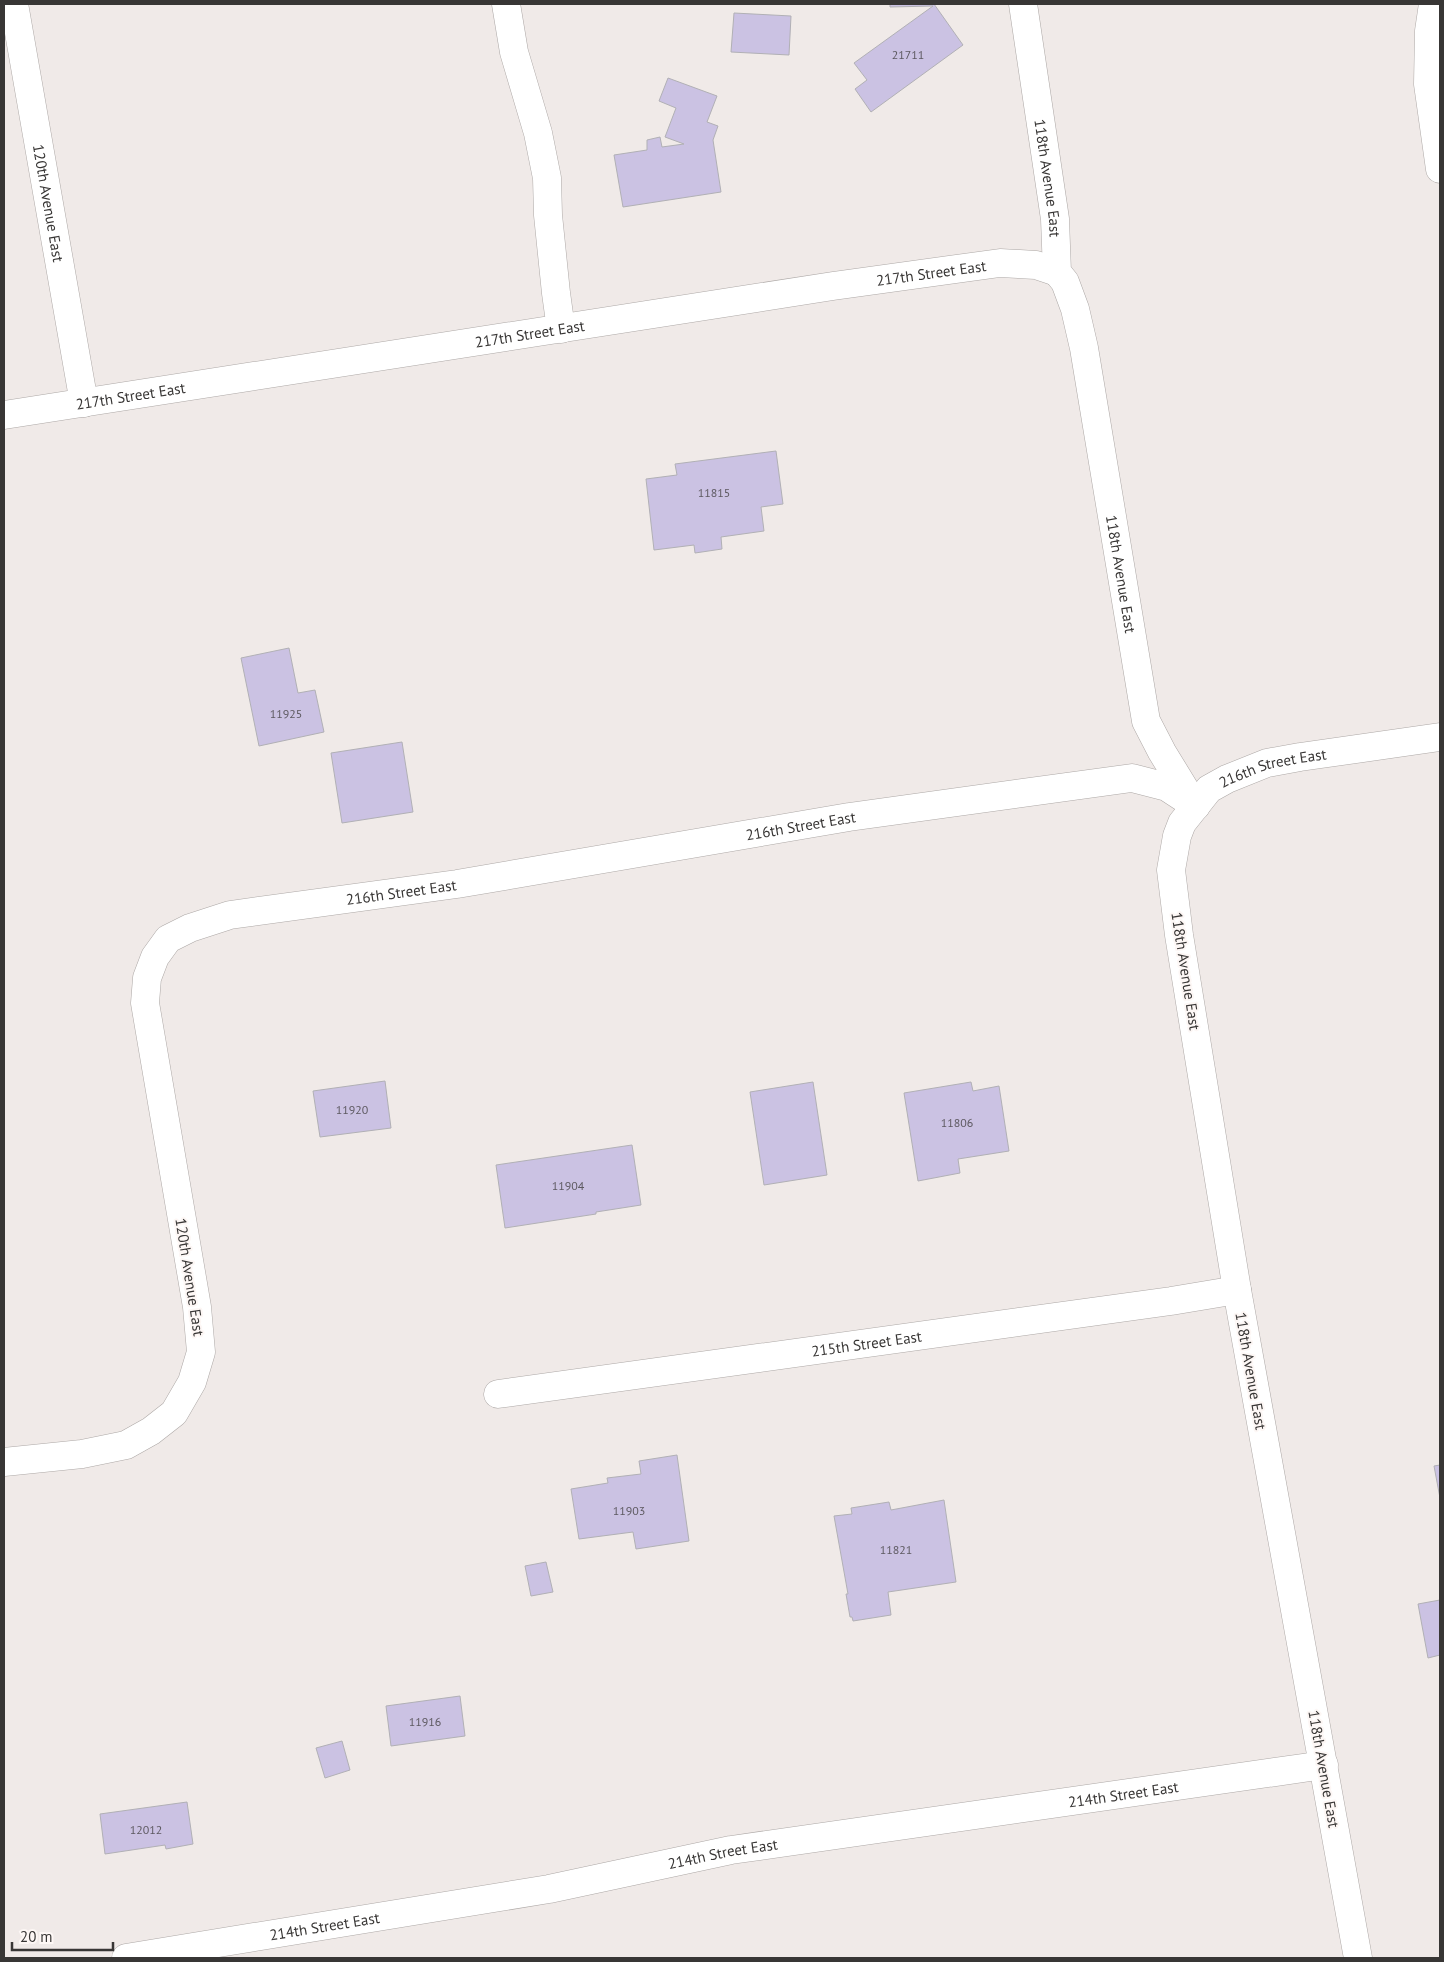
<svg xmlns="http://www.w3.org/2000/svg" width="1444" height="1962" viewBox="0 0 1444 1962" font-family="'PT Sans',sans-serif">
<rect width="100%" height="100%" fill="#f0eae8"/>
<path fill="#cbc2e3" stroke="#b1b0b5" d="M 890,4 L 934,4 L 963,45 L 871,112 L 855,89 L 867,80 L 854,63 L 933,6 L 890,7 Z
M 734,13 L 791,16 L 789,55 L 731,52 Z
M 668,78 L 717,96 L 707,122 L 718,126 L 713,140 L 721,192 L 623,207 L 614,155 L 647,150 L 647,140 L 660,137 L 662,147 L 684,144 L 665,137 L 676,108 L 659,101 Z
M 776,451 L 783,504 L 761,507 L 764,531 L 721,537 L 722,549 L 695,553 L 694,545 L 654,550 L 646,479 L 677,475 L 675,464 Z
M 289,648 L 298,693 L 315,690 L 324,732 L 259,746 L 241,658 Z
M 402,742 L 413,812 L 342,823 L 331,753 Z
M 385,1081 L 391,1128 L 320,1137 L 313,1091 Z
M 813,1082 L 827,1175 L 764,1185 L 750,1092 Z
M 971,1082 L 973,1091 L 999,1086 L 1009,1151 L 958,1159 L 960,1173 L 918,1181 L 904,1093 Z
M 632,1145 L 641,1205 L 596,1212 L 596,1214 L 505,1228 L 496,1165 Z
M 677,1455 L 689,1541 L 636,1549 L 633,1532 L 579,1539 L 571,1489 L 608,1483 L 607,1478 L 641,1474 L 639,1461 Z
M 1440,1465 L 1440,1498 L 1434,1466 Z
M 944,1500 L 956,1582 L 888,1592 L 891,1615 L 853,1621 L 852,1617 L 850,1617 L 846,1594 L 848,1594 L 834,1516 L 852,1514 L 851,1508 L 889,1502 L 891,1510 Z
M 546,1562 L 553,1592 L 531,1596 L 525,1566 Z
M 1440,1600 L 1440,1655 L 1428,1658 L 1418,1604 Z
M 460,1696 L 465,1736 L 391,1746 L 386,1706 Z
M 342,1741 L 350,1770 L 325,1778 L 316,1748 Z
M 187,1802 L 193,1844 L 166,1849 L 165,1845 L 105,1854 L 100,1814 Z"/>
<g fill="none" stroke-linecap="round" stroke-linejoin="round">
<g stroke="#ada8a6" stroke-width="29">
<g id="minor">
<path id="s1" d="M 14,4 L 84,403"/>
<path d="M 506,4 L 514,52 L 538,133 L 547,178 L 548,215 L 556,293 L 561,329"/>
<path id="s2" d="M 1023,4 L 1055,219 L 1057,272 L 1065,282 L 1075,309 L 1084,348 L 1146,721 L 1162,752 L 1192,801"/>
<path d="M 1433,4 L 1429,31 L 1428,84 L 1440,169"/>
<path id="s3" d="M 4,415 L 833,286 L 1000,263 L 1036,265 L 1057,272"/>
<path id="s4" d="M 498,1394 L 1171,1301 L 1237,1290"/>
<path id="s5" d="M 4,1462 L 82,1454 L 126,1445 L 151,1431 L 174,1413 L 192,1382 L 201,1352 L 197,1307 L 145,1003 L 147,978 L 155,957 L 168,939 L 190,928 L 230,915 L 457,884 L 849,817 L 1132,778 L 1167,787 L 1196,806"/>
<path id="s6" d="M 126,1958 L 549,1889 L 731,1850 L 1324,1765"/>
<path id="s7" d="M 1358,1958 L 1237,1290 L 1179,935 L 1171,870 L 1177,836 L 1182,823 L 1209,789 L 1227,779 L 1267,763 L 1300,757 L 1440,737"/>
</g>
</g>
<use href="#minor" stroke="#fff" stroke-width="28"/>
</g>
<g text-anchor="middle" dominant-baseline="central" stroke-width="4" stroke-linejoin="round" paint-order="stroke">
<g font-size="12" fill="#5d5960">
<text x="908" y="54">21711</text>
<text x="714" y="492">11815</text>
<text x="286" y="713">11925</text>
<text x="352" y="1109">11920</text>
<text x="957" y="1122">11806</text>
<text x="568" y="1185">11904</text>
<text x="629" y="1510">11903</text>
<text x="896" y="1549">11821</text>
<text x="425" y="1721">11916</text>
<text x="146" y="1829">12012</text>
</g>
<g font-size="15" fill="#383635" stroke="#fdf7f5">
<text stroke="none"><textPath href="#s2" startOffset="176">118th Avenue East</textPath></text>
<text stroke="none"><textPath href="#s1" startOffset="202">120th Avenue East</textPath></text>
<text stroke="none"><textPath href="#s3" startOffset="938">217th Street East</textPath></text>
<text stroke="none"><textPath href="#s3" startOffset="532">217th Street East</textPath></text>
<text stroke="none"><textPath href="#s3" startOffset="128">217th Street East</textPath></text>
<text stroke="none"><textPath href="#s2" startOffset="581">118th Avenue East</textPath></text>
<text stroke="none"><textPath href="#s7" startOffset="1264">216th Street East</textPath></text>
<text stroke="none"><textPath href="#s5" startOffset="1316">216th Street East</textPath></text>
<text stroke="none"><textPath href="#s5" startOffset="911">216th Street East</textPath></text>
<text transform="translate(1186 971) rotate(81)">118th Avenue East</text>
<text transform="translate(190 1277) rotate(81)">120th Avenue East</text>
<text stroke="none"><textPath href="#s4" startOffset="372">215th Street East</textPath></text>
<text transform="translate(1251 1371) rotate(80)">118th Avenue East</text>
<text transform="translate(1324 1769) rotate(80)">118th Avenue East</text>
<text stroke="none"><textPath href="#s6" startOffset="1011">214th Street East</textPath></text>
<text stroke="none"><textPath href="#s6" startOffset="606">214th Street East</textPath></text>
<text stroke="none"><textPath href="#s6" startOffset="201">214th Street East</textPath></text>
</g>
</g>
<rect width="1444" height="1962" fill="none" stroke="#383635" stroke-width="10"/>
<path d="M12 1942v8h101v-8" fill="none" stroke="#383635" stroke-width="2.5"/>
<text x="20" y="1942" font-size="15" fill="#383635" stroke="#fdf7f5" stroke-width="4" paint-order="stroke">20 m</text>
</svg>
